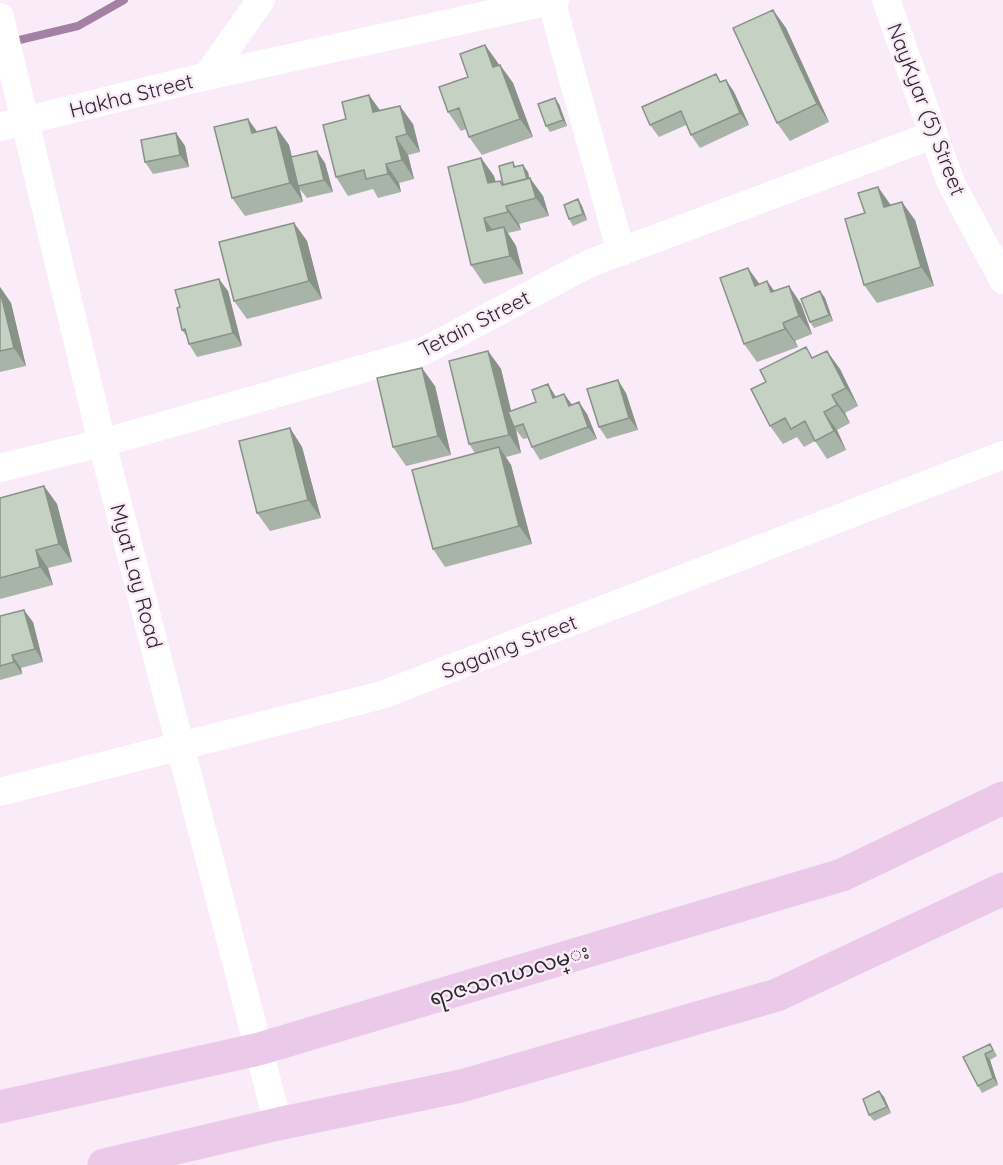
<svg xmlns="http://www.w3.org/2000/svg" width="1003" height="1165" viewBox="0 0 1003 1165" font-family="Quicksand,'Noto Sans Myanmar',sans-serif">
<rect width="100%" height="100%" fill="#faebf8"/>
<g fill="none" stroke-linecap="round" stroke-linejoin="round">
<path stroke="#a481a2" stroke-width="8" d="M 11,42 L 78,26 L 124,0"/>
<path stroke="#fff" stroke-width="28" d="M 551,0 L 621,252
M 886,0 L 951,183 L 1003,280
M 0,17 L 102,443 L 278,1124
M 207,76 L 555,0
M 0,127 L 207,76 L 261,0
M 0,468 L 102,443 L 422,352 L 590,263 L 933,135
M 0,792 L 382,695 L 1003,455"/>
<path stroke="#ebcae9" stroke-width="33" d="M 0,1107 L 259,1049 L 842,875 L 1003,798
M 104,1165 L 278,1124 L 461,1086 L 777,995 L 1003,889"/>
</g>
<path fill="#a9b4a8" d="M 773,10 L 786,28 L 829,122 L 790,141 L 777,123 Z
M 485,45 L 499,65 L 500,65 L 513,83 L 533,137 L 482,155 L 469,137 L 466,129 L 461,131 L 448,112 Z
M 726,80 L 734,92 L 749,125 L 700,148 L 691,135 L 686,125 L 659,137 L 650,125 Z
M 369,95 L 380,111 L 413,124 L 420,152 L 408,155 L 414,179 L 399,183 L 401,192 L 378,198 L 373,189 L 348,196 L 336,177 L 346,119 Z
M 559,104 L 567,126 L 550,132 L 546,126 Z
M 276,127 L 289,145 L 292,157 L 325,163 L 333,192 L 307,198 L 299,188 L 303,202 L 245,216 L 232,198 L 258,132 Z
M 176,133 L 185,146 L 189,167 L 153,174 L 145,162 Z
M 481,158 L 494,176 L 496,182 L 500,181 L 503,185 L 513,162 L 516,167 L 528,172 L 529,178 L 543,196 L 549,216 L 519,224 L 521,230 L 508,233 L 516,246 L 523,274 L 484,284 L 471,265 Z
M 878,187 L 891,205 L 915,220 L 934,286 L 877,303 L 864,285 L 865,213 Z
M 578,199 L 582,206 L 587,220 L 573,226 L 569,219 Z
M 294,223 L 307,241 L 322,299 L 247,319 L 234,301 Z
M 767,281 L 774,291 L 789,286 L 801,304 L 812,334 L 795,341 L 798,347 L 757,362 L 744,344 L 760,284 Z
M 0,287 L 11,303 L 26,366 L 0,372 Z
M 228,291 L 242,346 L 197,357 L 189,344 L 187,337 L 182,330 L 180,307 Z
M 820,291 L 825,298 L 833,321 L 814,328 L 810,322 Z
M 488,351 L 501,369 L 511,411 L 564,394 L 572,405 L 587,414 L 597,439 L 540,460 L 532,447 L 528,438 L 523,439 L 516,430 L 521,453 L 506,457 L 511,465 L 532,544 L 445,567 L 433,549 L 475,453 L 469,444 Z
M 813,357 L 840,369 L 858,406 L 845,413 L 850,423 L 837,430 L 846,450 L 827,459 L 815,441 L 804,447 L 797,437 L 783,444 L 770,426 L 766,382 Z
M 435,386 L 451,455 L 406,466 L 393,447 Z
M 626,393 L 638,430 L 607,439 L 599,427 Z
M 290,428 L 302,447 L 321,518 L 270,531 L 257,513 Z
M 44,486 L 57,504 L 72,562 L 48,568 L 53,585 L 0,599 L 0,498 Z
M 0,616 L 33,622 L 43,662 L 21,668 L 22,674 L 0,680 Z
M 994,1050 L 997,1056 L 990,1060 L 998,1085 L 982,1093 L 978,1086 L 963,1057 Z
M 879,1091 L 884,1097 L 891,1113 L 874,1121 L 869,1115 Z"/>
<path fill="#899288" d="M 773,10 L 786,28 L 829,122 L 817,104 Z
M 485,45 L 498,63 L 506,85 L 493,67 Z
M 500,65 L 513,83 L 533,137 L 520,119 Z
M 726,80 L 734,92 L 749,125 L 740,113 Z
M 369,95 L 382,113 L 373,112 Z
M 555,98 L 559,104 L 567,126 L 563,120 Z
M 400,106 L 413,124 L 420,152 L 407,134 Z
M 248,119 L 261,137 L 252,133 Z
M 276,127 L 289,145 L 303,202 L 290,183 Z
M 176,133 L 185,146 L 189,167 L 180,155 Z
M 396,137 L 408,155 L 414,179 L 402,160 Z
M 317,151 L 325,163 L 333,192 L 324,180 Z
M 481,158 L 494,176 L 501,202 L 488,183 Z
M 386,164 L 399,183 L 401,192 L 388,174 Z
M 523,165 L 528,172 L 532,190 L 528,184 Z
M 530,178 L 543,196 L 549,216 L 536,198 Z
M 878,187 L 891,206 L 884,207 Z
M 578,199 L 582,206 L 587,220 L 583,214 Z
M 902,202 L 915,220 L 934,286 L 921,267 Z
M 506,206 L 519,224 L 521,230 L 508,212 Z
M 484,218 L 497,236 L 487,231 Z
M 294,223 L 307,241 L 322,299 L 309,281 Z
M 504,227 L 516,246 L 523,274 L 510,256 Z
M 748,268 L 761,286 L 755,286 Z
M 219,279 L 228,291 L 242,346 L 233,333 Z
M 767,281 L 780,299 L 771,292 Z
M 789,286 L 801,304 L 812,334 L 799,316 Z
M 0,287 L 11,303 L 26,366 L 14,348 L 0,291 Z
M 820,291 L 825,298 L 833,321 L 829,315 Z
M 783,323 L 795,341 L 798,347 L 785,329 Z
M 488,351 L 501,369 L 515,427 L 514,427 L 516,430 L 521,453 L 509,435 Z
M 827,351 L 840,369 L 858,406 L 846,388 Z
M 422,368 L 435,386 L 451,455 L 438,436 Z
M 618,380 L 626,393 L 638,430 L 629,418 Z
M 548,384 L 556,397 L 553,398 Z
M 564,394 L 573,406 L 569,406 Z
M 832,395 L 845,413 L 850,423 L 837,405 Z
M 579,402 L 587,414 L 597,439 L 588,427 Z
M 824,412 L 837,430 L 846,450 L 834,431 Z
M 290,428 L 302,447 L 321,518 L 308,500 Z
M 499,447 L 511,465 L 532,544 L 519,526 Z
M 44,486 L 57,504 L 72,562 L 59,544 Z
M 36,550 L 48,568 L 53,585 L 40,567 Z
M 24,610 L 33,622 L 43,662 L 35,649 Z
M 12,655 L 21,668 L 22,674 L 14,662 Z
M 985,1054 L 990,1060 L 998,1085 L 993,1078 Z
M 879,1091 L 884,1097 L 891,1113 L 887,1107 Z"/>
<path fill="#c4d1c3" stroke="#899288" stroke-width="1.5" d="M 773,10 L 817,104 L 777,123 L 733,28 Z
M 485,45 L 493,67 L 500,65 L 520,119 L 469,137 L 459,108 L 448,112 L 439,87 L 468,77 L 460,54 Z
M 716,74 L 720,82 L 726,80 L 740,113 L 691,135 L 681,111 L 650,125 L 642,107 Z
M 369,95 L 373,112 L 400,106 L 407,134 L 396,137 L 402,160 L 386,164 L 388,174 L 366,179 L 364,170 L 336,177 L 323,125 L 346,119 L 342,102 Z
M 555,98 L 563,120 L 546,126 L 538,104 Z
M 248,119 L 252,133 L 276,127 L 290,183 L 232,198 L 214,127 Z
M 176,133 L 180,155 L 145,162 L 141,140 Z
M 317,151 L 324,180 L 298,186 L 291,157 Z
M 481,158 L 488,183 L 500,181 L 502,185 L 530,178 L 536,198 L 506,206 L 508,212 L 484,218 L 487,231 L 504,227 L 510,256 L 471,265 L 448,167 Z
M 513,162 L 514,167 L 523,165 L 527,179 L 503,185 L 499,166 Z
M 878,187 L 884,207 L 902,202 L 921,267 L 864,285 L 845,219 L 865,213 L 858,193 Z
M 578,199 L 583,214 L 569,219 L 564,205 Z
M 294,223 L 309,281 L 234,301 L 219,242 Z
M 748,268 L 755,286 L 767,281 L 771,292 L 789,286 L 799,316 L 783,323 L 785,329 L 744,344 L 720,278 Z
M 219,279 L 233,333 L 189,344 L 185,329 L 182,330 L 177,308 L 180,307 L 175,290 Z
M 0,291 L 14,348 L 0,351 Z
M 820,291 L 829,315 L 810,322 L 801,299 Z
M 806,347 L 812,358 L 827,351 L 846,388 L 832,395 L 837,405 L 824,412 L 834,431 L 815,441 L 805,421 L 791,429 L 785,418 L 770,426 L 751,389 L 766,382 L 760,370 Z
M 488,351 L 509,435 L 469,444 L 449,361 Z
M 422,368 L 438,436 L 393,447 L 377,378 Z
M 618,380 L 629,418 L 599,427 L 587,389 Z
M 548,384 L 553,398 L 564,394 L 569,406 L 579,402 L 588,427 L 532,447 L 523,424 L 514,427 L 508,412 L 536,402 L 532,390 Z
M 290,428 L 308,500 L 257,513 L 239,441 Z
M 499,447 L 519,526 L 433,549 L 412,470 Z
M 44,486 L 59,544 L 36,550 L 40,567 L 0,578 L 0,498 Z
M 24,610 L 35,649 L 12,655 L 14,662 L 0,666 L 0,616 Z
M 990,1044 L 993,1050 L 985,1054 L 993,1078 L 978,1086 L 963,1057 Z
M 879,1091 L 887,1107 L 869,1115 L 863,1099 Z"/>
<g text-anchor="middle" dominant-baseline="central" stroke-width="5" stroke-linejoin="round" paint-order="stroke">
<g font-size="21" fill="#2e292e" stroke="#faebf8">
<text transform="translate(131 95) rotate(-14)">Hakha Street</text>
<text transform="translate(927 109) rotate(69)">NayKyar (5) Street</text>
<text transform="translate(474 323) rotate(-27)">Tetain Street</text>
<text transform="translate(137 576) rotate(75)">Myat Lay Road</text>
<text transform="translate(509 646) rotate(-21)">Sagaing Street</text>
<text transform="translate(509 974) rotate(-17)">ရာဇသဂၤဟလမ္း</text>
</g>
</g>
</svg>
